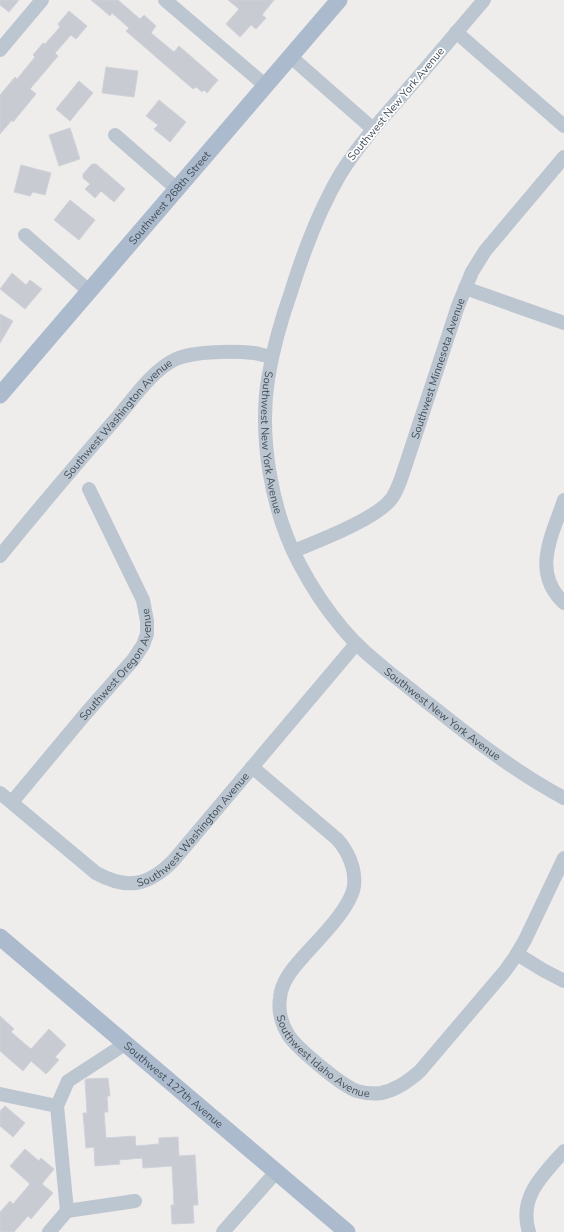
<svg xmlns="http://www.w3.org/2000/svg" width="564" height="1232" viewBox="0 0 564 1232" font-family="'Nunito Sans',sans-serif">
<rect width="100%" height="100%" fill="#efecec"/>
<path fill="#c9cbd2" stroke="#d0d2d9" d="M 0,0 L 19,0 L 9,12 L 0,5 Z
M 91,0 L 118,0 L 140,19 L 144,15 L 156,26 L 151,33 L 174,52 L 179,46 L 218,80 L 207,93 L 204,90 L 202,92 L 196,87 L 193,89 L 126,31 L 129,28 L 112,13 L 110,16 Z
M 228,0 L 274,0 L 262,15 L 266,18 L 256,29 L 251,25 L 240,37 L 226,24 L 239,9 Z
M 69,11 L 87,26 L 76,39 L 71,35 L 55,53 L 58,56 L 30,89 L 36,94 L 13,122 L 12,120 L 0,134 L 0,95 L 15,77 L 17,79 L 35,57 L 33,55 L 43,43 L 45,44 L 60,27 L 58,24 Z
M 106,67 L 138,71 L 134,97 L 102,93 Z
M 79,81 L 93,93 L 70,121 L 56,109 Z
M 159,100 L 186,122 L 170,142 L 154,129 L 158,125 L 146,116 Z
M 70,128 L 80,159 L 59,166 L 49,135 Z
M 92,164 L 96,164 L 125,189 L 114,202 L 101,191 L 95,198 L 85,189 L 90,184 L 83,178 L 83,174 Z
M 21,165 L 51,173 L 45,195 L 33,192 L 30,196 L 14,192 Z
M 70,200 L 95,220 L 79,240 L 54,220 Z
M 12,273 L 26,285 L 30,280 L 42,289 L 25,309 L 0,289 Z
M 0,314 L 13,321 L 0,343 Z
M 0,1016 L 14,1029 L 11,1032 L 31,1049 L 49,1029 L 66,1045 L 55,1057 L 59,1060 L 46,1074 L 31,1061 L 23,1071 L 0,1051 Z
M 108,1078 L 110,1096 L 107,1096 L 108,1112 L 104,1112 L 106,1138 L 135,1136 L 136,1146 L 159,1144 L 159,1138 L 178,1137 L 179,1156 L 195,1155 L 198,1205 L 193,1205 L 194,1223 L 172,1224 L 171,1205 L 174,1205 L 172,1166 L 143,1168 L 142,1158 L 119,1160 L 120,1164 L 95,1166 L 94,1147 L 86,1148 L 83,1113 L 87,1113 L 85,1080 L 86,1079 Z
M 5,1106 L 25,1123 L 13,1137 L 0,1126 L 0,1111 Z
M 25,1149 L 39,1161 L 41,1158 L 54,1169 L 42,1184 L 53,1193 L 31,1219 L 28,1216 L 14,1232 L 0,1232 L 0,1212 L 10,1201 L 13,1204 L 30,1184 L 10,1166 Z"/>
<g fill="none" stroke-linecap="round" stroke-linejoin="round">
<g stroke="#bcc6d0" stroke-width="14">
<path d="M 165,0 L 266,86"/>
<path id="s1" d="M 484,0 C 456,33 428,66 400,98 C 379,122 358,146 341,173 C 319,210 304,250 291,292 C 281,320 273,349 268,379 C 259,437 271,510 299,563 C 311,586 326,609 343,629 C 357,646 373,659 390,673 C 406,685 421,698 437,710 C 477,742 519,774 564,798"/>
<path d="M 456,32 L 564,126"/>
<path d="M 0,50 L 42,0"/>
<path d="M 291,57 L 373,129"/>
<path d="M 115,135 L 177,189"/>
<path d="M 25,235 L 89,291"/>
<path d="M 465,288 L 564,323"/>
<path d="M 564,500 C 552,536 531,572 564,603"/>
<path id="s2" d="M 294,551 C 318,541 377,519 392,498 C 399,488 402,475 406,464 L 458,306 L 472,272 L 485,251 L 564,157"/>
<path id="s3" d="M 0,556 C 39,508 79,461 120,414 C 135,396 154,369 176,359 C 194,351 234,351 254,353 C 260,354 266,356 272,357"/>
<path id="s4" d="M 252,767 L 337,839 C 348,851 356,869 354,886 C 351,908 318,940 303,957 C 293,968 281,982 280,998 C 278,1011 282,1025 289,1036 C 298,1049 342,1086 357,1091 C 364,1093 374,1094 381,1093 C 397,1090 409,1081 420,1071 L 505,971 L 515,957 L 525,940 L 564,858"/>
<path id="s5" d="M 0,793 L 96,873 C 127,890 148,886 173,861 L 356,644"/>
<path id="s6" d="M 12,802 L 87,712 L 133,660 L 143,645 L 147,634 L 147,621 L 143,600 L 89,489"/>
<path d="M 517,954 L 543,970 L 564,981"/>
<path d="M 0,1094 L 57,1106"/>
<path d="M 67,1211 L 57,1106 L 68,1081 L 125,1044"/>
<path d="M 49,1232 L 67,1211 L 135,1201"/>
<path d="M 223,1232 L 276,1172"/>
<path d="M 529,1232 C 518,1197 543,1175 564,1151"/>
</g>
<g stroke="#abbbcd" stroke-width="17">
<path id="s7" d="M 0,395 L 339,0"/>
<path id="s8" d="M 0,937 L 347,1232"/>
</g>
</g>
<g text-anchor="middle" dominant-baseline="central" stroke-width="3.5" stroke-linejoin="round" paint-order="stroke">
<g font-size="11" fill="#444f5a" stroke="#fff">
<text transform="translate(396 104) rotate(-50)">Southwest New York Avenue</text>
<text stroke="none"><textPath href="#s7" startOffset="260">Southwest 268th Street</textPath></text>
<text stroke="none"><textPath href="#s2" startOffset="250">Southwest Minnesota Avenue</textPath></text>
<text stroke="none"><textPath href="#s3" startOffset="181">Southwest Washington Avenue</textPath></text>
<text stroke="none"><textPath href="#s1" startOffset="508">Southwest New York Avenue</textPath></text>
<text stroke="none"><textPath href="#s6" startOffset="175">Southwest Oregon Avenue</textPath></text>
<text stroke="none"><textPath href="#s1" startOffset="844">Southwest New York Avenue</textPath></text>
<text stroke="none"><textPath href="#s5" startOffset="246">Southwest Washington Avenue</textPath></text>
<text stroke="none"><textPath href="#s4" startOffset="378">Southwest Idaho Avenue</textPath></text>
<text stroke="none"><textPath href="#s8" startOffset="228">Southwest 127th Avenue</textPath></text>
</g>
</g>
</svg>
